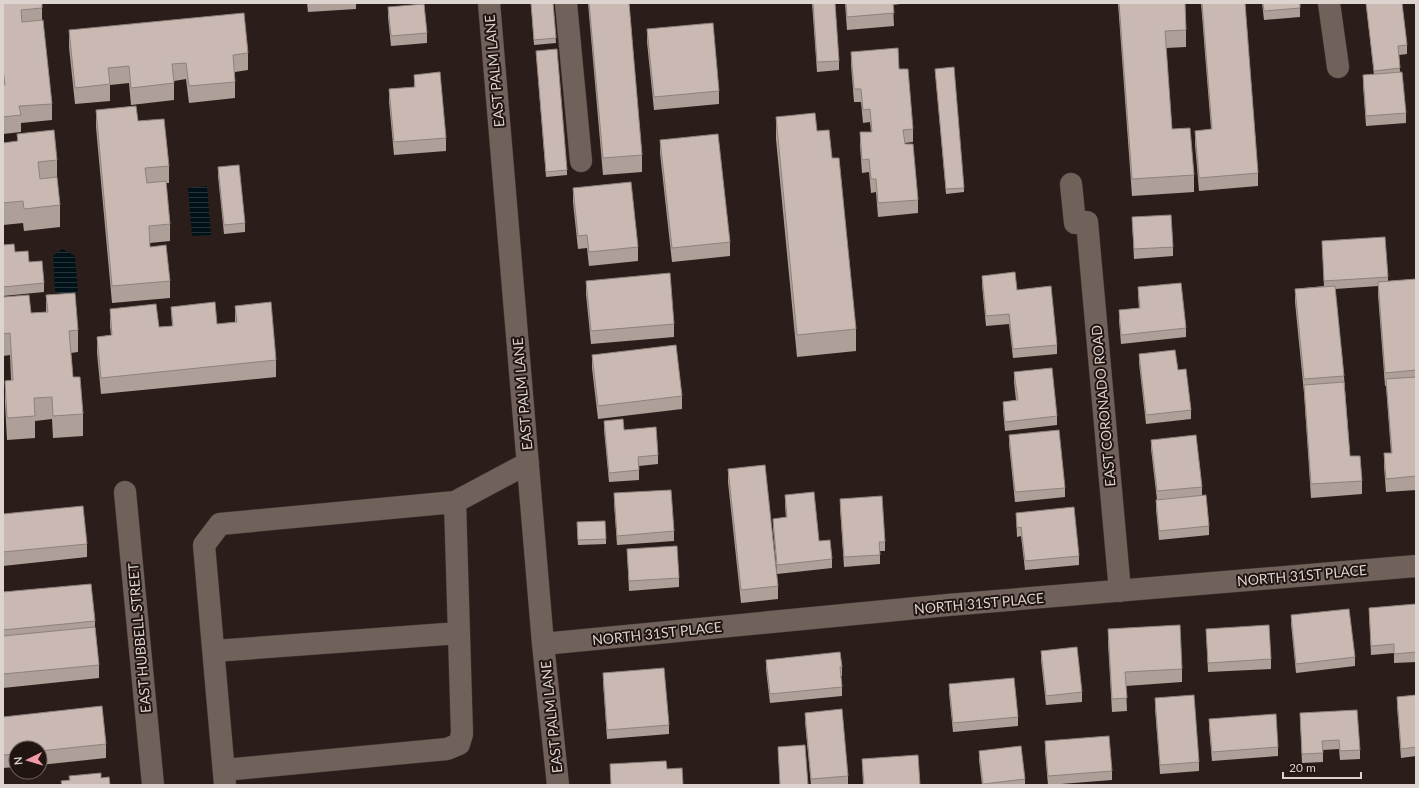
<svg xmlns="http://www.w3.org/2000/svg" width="1419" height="788" viewBox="0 0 1419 788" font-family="Lato,sans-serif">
<defs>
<pattern id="water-rules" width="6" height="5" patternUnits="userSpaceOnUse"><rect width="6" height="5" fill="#001217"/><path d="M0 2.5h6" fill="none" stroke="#253438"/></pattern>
</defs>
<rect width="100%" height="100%" fill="#2b1e1a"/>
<path fill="url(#water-rules)" d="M 207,186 L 211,235 L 192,236 L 188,188 Z
M 62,249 L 75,256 L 78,293 L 70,302 L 55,291 L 53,256 Z"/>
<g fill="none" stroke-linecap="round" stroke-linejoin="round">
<g stroke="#433936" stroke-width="23">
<path id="minor" d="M 489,3 L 543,644 L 558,785
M 566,3 L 581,161
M 1329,3 L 1338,67
M 1071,184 L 1075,223 L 1087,222 L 1120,591
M 125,492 L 153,785
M 543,644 L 948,605 L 1416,566
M 214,651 L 459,633
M 224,770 L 447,749 L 459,744 L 462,734 L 455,502
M 225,785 L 204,545 L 220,524 L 455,502 L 528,463"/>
</g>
<use href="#minor" stroke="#70615b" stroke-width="22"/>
</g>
<path fill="#ae9f99" d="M 3,3 L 42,8 L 42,20 L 52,104 L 52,120 L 21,123 L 21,132 L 3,134 Z
M 307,3 L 356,3 L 356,9 L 308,12 Z
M 531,3 L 553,3 L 556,43 L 534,45 Z
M 588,3 L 629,3 L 642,155 L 642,172 L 603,175 Z
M 812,3 L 835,3 L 839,61 L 839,70 L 817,72 Z
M 845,3 L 900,3 L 900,4 L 893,5 L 894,26 L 847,30 Z
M 1118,3 L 1185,3 L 1186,30 L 1186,47 L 1166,48 L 1172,129 L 1194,175 L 1194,192 L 1132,196 Z
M 1201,3 L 1245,3 L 1258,173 L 1258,186 L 1199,191 L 1195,144 L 1195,131 L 1211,129 Z
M 1262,3 L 1300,3 L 1300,17 L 1264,20 Z
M 1366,3 L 1402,3 L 1407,45 L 1407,54 L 1399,55 L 1400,72 L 1406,113 L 1406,123 L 1366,126 L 1363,85 L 1363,75 L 1374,75 Z
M 388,7 L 427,33 L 427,43 L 391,46 L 388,17 Z
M 647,29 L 719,91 L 719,104 L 654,110 L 647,42 Z
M 69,30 L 248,53 L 248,70 L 235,72 L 235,98 L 189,103 L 186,79 L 174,81 L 174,100 L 131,105 L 129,83 L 110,85 L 110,101 L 75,104 L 69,47 Z
M 536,51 L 567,170 L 567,175 L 546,177 Z
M 851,52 L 899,69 L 913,129 L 913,142 L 905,143 L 918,200 L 918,213 L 878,217 L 876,192 L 871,193 L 869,172 L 862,173 L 860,146 L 860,132 L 871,132 L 870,122 L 863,123 L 861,102 L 854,102 L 851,65 Z
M 935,69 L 964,188 L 964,192 L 946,194 Z
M 414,75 L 446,138 L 446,151 L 394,155 L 389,102 L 389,89 L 414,87 Z
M 96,110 L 138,121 L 169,166 L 169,183 L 166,183 L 170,224 L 170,241 L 150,243 L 150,247 L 170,281 L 170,298 L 112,303 L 96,127 Z
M 776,117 L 817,131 L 832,158 L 856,329 L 856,351 L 797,357 L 776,139 Z
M 17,134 L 57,160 L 57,179 L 60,205 L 60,227 L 24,231 L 23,223 L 3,225 L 3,143 L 17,141 Z
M 660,140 L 730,242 L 730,256 L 672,262 L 660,153 Z
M 218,167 L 245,223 L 245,232 L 224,234 L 218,176 Z
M 573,188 L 638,247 L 638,261 L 589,266 L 587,248 L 578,249 L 573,202 Z
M 1132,217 L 1173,247 L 1173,256 L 1134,259 Z
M 1322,241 L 1388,277 L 1388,281 L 1416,279 L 1416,490 L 1386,492 L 1384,467 L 1384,453 L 1391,453 L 1386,386 L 1385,386 L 1378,295 L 1378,286 L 1335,289 L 1344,376 L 1350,456 L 1362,481 L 1362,494 L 1311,498 L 1304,393 L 1295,302 L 1295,289 L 1324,286 Z
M 3,245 L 29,262 L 44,283 L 44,292 L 3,296 Z
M 982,276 L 1017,290 L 1057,345 L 1057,354 L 1013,358 L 1009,324 L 986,326 L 982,285 Z
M 586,281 L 674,324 L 674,337 L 591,344 L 586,294 Z
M 1138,287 L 1186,328 L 1186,337 L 1121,344 L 1119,320 L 1119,310 L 1139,308 L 1138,296 Z
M 46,295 L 78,330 L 78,352 L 71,353 L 73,377 L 83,414 L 83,436 L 53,438 L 52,419 L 35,421 L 35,438 L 7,440 L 5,403 L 5,381 L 11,380 L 10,355 L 3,356 L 3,297 L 31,313 L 46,312 Z
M 235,306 L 276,360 L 276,377 L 101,394 L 97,353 L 97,337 L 111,335 L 110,326 L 110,309 L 159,327 L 172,326 L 171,307 L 217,324 L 235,322 Z
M 1139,354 L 1178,370 L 1191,410 L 1191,419 L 1146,424 L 1139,363 Z
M 592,355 L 682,396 L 682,409 L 598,419 L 592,368 Z
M 1014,372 L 1057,416 L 1057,425 L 1005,431 L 1003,411 L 1003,402 L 1016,400 L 1014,382 Z
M 604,421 L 624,430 L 658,455 L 658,464 L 639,466 L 639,480 L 609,482 L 604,430 Z
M 1009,435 L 1065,488 L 1065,497 L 1015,502 L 1009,444 Z
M 1151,440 L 1202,487 L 1202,495 L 1209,526 L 1209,535 L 1159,540 L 1156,509 L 1156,500 L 1157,500 L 1151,449 Z
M 728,469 L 778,586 L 778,599 L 741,603 L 728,482 Z
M 614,493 L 674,531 L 674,541 L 617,545 L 614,503 Z
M 785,495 L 819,541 L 832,559 L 832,568 L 777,574 L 773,528 L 773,519 L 786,518 L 785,505 Z
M 840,499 L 885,542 L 885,551 L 880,551 L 880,564 L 844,567 L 840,508 Z
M 1016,513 L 1079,556 L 1079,565 L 1025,570 L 1021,536 L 1017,537 Z
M 3,514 L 87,544 L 87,557 L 3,566 Z
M 577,527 L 606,539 L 606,544 L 578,545 Z
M 627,549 L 679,578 L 679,587 L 629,591 Z
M 3,592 L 95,621 L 95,627 L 99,665 L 99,678 L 3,688 Z
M 1416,604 L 1416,662 L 1394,663 L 1394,653 L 1371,655 L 1369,608 Z
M 1291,615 L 1355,657 L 1355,666 L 1296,673 L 1291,624 Z
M 1108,629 L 1182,669 L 1182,682 L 1126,686 L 1127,711 L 1112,712 L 1108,643 Z
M 1206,629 L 1271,659 L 1271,669 L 1208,672 Z
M 1041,651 L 1082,692 L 1082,702 L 1046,705 L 1041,660 Z
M 766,660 L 842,667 L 842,676 L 841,676 L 842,687 L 842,696 L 770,703 L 766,669 Z
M 603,673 L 669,725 L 669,734 L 607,739 L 603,682 Z
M 949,684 L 1018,717 L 1018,726 L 953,732 L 949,693 Z
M 1416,695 L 1416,756 L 1401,758 L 1397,706 L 1397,697 Z
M 1155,698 L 1199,762 L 1199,771 L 1160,774 L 1155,708 Z
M 805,713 L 848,776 L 848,785 L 811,785 L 805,722 Z
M 1300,713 L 1360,750 L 1360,759 L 1340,760 L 1339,749 L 1323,750 L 1323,762 L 1302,763 Z
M 3,717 L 106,744 L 106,758 L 40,765 L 40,748 L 16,748 L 16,767 L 3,768 Z
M 1209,719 L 1278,747 L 1278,756 L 1212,761 L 1209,728 Z
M 1045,741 L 1112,771 L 1112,780 L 1048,785 L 1045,751 Z
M 778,747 L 808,785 L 780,785 Z
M 979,751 L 1025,779 L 1025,785 L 982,785 L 979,760 Z
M 862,759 L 920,785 L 863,785 Z"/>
<path fill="#cab9b2" stroke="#8d827d" d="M 3,3 L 42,3 L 42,8 L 21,10 L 22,22 L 43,20 L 52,104 L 19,106 L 21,115 L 3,117 L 3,85 L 5,85 L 3,69 Z
M 531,3 L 553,3 L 556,38 L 534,40 Z
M 589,3 L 629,3 L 642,155 L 603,158 Z
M 813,3 L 835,3 L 839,61 L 817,62 Z
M 846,3 L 893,3 L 894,13 L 847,17 Z
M 1119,3 L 1185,3 L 1186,30 L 1165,31 L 1172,129 L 1190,128 L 1194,175 L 1132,179 Z
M 1202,3 L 1245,3 L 1258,173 L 1199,178 L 1195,131 L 1212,129 Z
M 1263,3 L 1300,3 L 1300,8 L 1264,11 Z
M 1366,3 L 1402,3 L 1407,45 L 1398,46 L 1400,68 L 1374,71 Z
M 424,4 L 427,33 L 391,36 L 388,7 Z
M 244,13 L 248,53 L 233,55 L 235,82 L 189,86 L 186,63 L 172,64 L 174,83 L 131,88 L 129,66 L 108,68 L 110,84 L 75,88 L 69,30 Z
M 713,23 L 719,91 L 654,97 L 647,29 Z
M 898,48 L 899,69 L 908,69 L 913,129 L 903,130 L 905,144 L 913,144 L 918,200 L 878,203 L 876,179 L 871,179 L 869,159 L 862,160 L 860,132 L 872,132 L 870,109 L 863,110 L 861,89 L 854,89 L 851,52 Z
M 557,49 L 567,170 L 546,172 L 536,51 Z
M 954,67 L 964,188 L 946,189 L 935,69 Z
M 440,72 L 446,138 L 394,142 L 389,89 L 415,87 L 414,75 Z
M 1402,72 L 1406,113 L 1366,116 L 1363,75 Z
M 136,106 L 138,121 L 164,119 L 169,166 L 145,168 L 147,183 L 166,181 L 170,224 L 149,226 L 150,247 L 166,245 L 170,281 L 112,286 L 96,110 Z
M 815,113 L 817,131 L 829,130 L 832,158 L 839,158 L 856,329 L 797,335 L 776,117 Z
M 54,130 L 57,160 L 38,162 L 40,179 L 57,177 L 60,205 L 24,209 L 23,201 L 3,203 L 3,143 L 18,141 L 17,134 Z
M 718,134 L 730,242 L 672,248 L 660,140 Z
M 239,165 L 245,223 L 224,225 L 218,167 Z
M 631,182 L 638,247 L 589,252 L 587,235 L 578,236 L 573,188 Z
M 1171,215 L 1173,247 L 1134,249 L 1132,217 Z
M 1385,237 L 1388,277 L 1324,281 L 1322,241 Z
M 14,244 L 15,252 L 28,251 L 29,262 L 42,261 L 44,283 L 3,287 L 3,245 Z
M 1015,272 L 1017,290 L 1051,286 L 1057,345 L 1013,349 L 1009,314 L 986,316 L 982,276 Z
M 670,273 L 674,324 L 591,331 L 586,281 Z
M 1416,279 L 1416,370 L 1385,373 L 1378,282 Z
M 1181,283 L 1186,328 L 1121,335 L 1119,310 L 1140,308 L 1138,287 Z
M 1335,286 L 1344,376 L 1304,379 L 1295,289 Z
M 75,293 L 78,330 L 69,331 L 73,377 L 80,377 L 83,414 L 53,416 L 52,397 L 34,398 L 35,416 L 7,418 L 5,381 L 13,380 L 10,333 L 3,334 L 3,297 L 29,295 L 31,313 L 48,312 L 46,295 Z
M 215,302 L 217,324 L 237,322 L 235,306 L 271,302 L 276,360 L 101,378 L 97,337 L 112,335 L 110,309 L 156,304 L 159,327 L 173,326 L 171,307 Z
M 676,345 L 682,396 L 598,406 L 592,355 Z
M 1175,350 L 1178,370 L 1186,369 L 1191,410 L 1146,415 L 1139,354 Z
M 1052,368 L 1057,416 L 1005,422 L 1003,402 L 1018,400 L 1014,372 Z
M 1416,377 L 1416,476 L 1386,479 L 1384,453 L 1392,453 L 1386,379 Z
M 1344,382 L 1350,456 L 1360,456 L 1362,481 L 1311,484 L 1304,385 Z
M 623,419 L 624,430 L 656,427 L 658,455 L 638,457 L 639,470 L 609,473 L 604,421 Z
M 1059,430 L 1065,488 L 1015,492 L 1009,435 Z
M 1196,435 L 1202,487 L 1157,491 L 1151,440 Z
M 765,465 L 778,586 L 741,590 L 728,469 Z
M 671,490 L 674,531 L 617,536 L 614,493 Z
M 814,492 L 819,541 L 830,540 L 832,559 L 777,565 L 773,519 L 787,517 L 785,495 Z
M 1206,495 L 1209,526 L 1159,531 L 1156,500 Z
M 882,496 L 885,542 L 879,542 L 880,555 L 844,557 L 840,499 Z
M 83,506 L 87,544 L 3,552 L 3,514 Z
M 1074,507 L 1079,556 L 1025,561 L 1021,527 L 1017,528 L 1016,513 Z
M 605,521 L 606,539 L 578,540 L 577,522 Z
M 677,546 L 679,578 L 629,581 L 627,549 Z
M 91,584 L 95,621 L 3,630 L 3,592 Z
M 1416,604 L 1416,652 L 1394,654 L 1394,644 L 1371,646 L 1369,608 Z
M 1349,609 L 1355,657 L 1296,664 L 1291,615 Z
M 1180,625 L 1182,669 L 1125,672 L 1127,698 L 1112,699 L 1108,629 Z
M 1269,625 L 1271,659 L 1208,663 L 1206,629 Z
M 95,627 L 99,665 L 3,674 L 3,636 Z
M 1077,647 L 1082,692 L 1046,696 L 1041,651 Z
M 840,652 L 842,667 L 840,667 L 842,687 L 770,694 L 766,660 Z
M 664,668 L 669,725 L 607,730 L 603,673 Z
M 1014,678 L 1018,717 L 953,723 L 949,684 Z
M 1194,695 L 1199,762 L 1160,765 L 1155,698 Z
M 1416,695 L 1416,747 L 1401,749 L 1397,697 Z
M 102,706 L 106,744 L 40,751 L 40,748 L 16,748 L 16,754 L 3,755 L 3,717 Z
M 842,709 L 848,776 L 811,779 L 805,713 Z
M 1357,710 L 1360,750 L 1340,751 L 1339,740 L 1322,741 L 1323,753 L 1302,754 L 1300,713 Z
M 1276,714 L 1278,747 L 1212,752 L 1209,719 Z
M 1109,736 L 1112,771 L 1048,776 L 1045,741 Z
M 805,745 L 808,785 L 780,785 L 778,747 Z
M 1021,746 L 1025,779 L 983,784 L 979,751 Z
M 918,755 L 920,785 L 864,785 L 862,759 Z
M 666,761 L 667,769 L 682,768 L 683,785 L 611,785 L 610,764 Z
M 101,773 L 101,778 L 109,777 L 110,785 L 62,785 L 61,781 L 70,780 L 69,776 Z"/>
<g text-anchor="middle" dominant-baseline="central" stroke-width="4" stroke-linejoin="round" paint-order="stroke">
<g font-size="14" fill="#ddd4d0" stroke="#211511">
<text transform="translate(494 71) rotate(-95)">EAST PALM LANE</text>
<text transform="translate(522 394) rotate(-95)">EAST PALM LANE</text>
<text transform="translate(1103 406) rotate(-95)">EAST CORONADO ROAD</text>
<text transform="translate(1302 575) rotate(-5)">NORTH 31ST PLACE</text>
<text transform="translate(979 603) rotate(-5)">NORTH 31ST PLACE</text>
<text transform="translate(657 633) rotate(-6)">NORTH 31ST PLACE</text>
<text transform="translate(139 638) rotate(-95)">EAST HUBBELL STREET</text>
<text transform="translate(551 717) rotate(-96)">EAST PALM LANE</text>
</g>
</g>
<rect width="1419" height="788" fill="none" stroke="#ddd4d0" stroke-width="8"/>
<g transform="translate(28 760) rotate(265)"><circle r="19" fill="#211511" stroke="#6c615d"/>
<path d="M0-3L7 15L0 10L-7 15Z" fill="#f39aa9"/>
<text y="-6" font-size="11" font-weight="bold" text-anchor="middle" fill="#ddd4d0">N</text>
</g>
<path d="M1283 772v6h78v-6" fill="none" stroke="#ddd4d0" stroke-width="2"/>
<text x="1289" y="772" font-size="12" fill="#ddd4d0" stroke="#211511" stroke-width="3" paint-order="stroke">20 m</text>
</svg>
